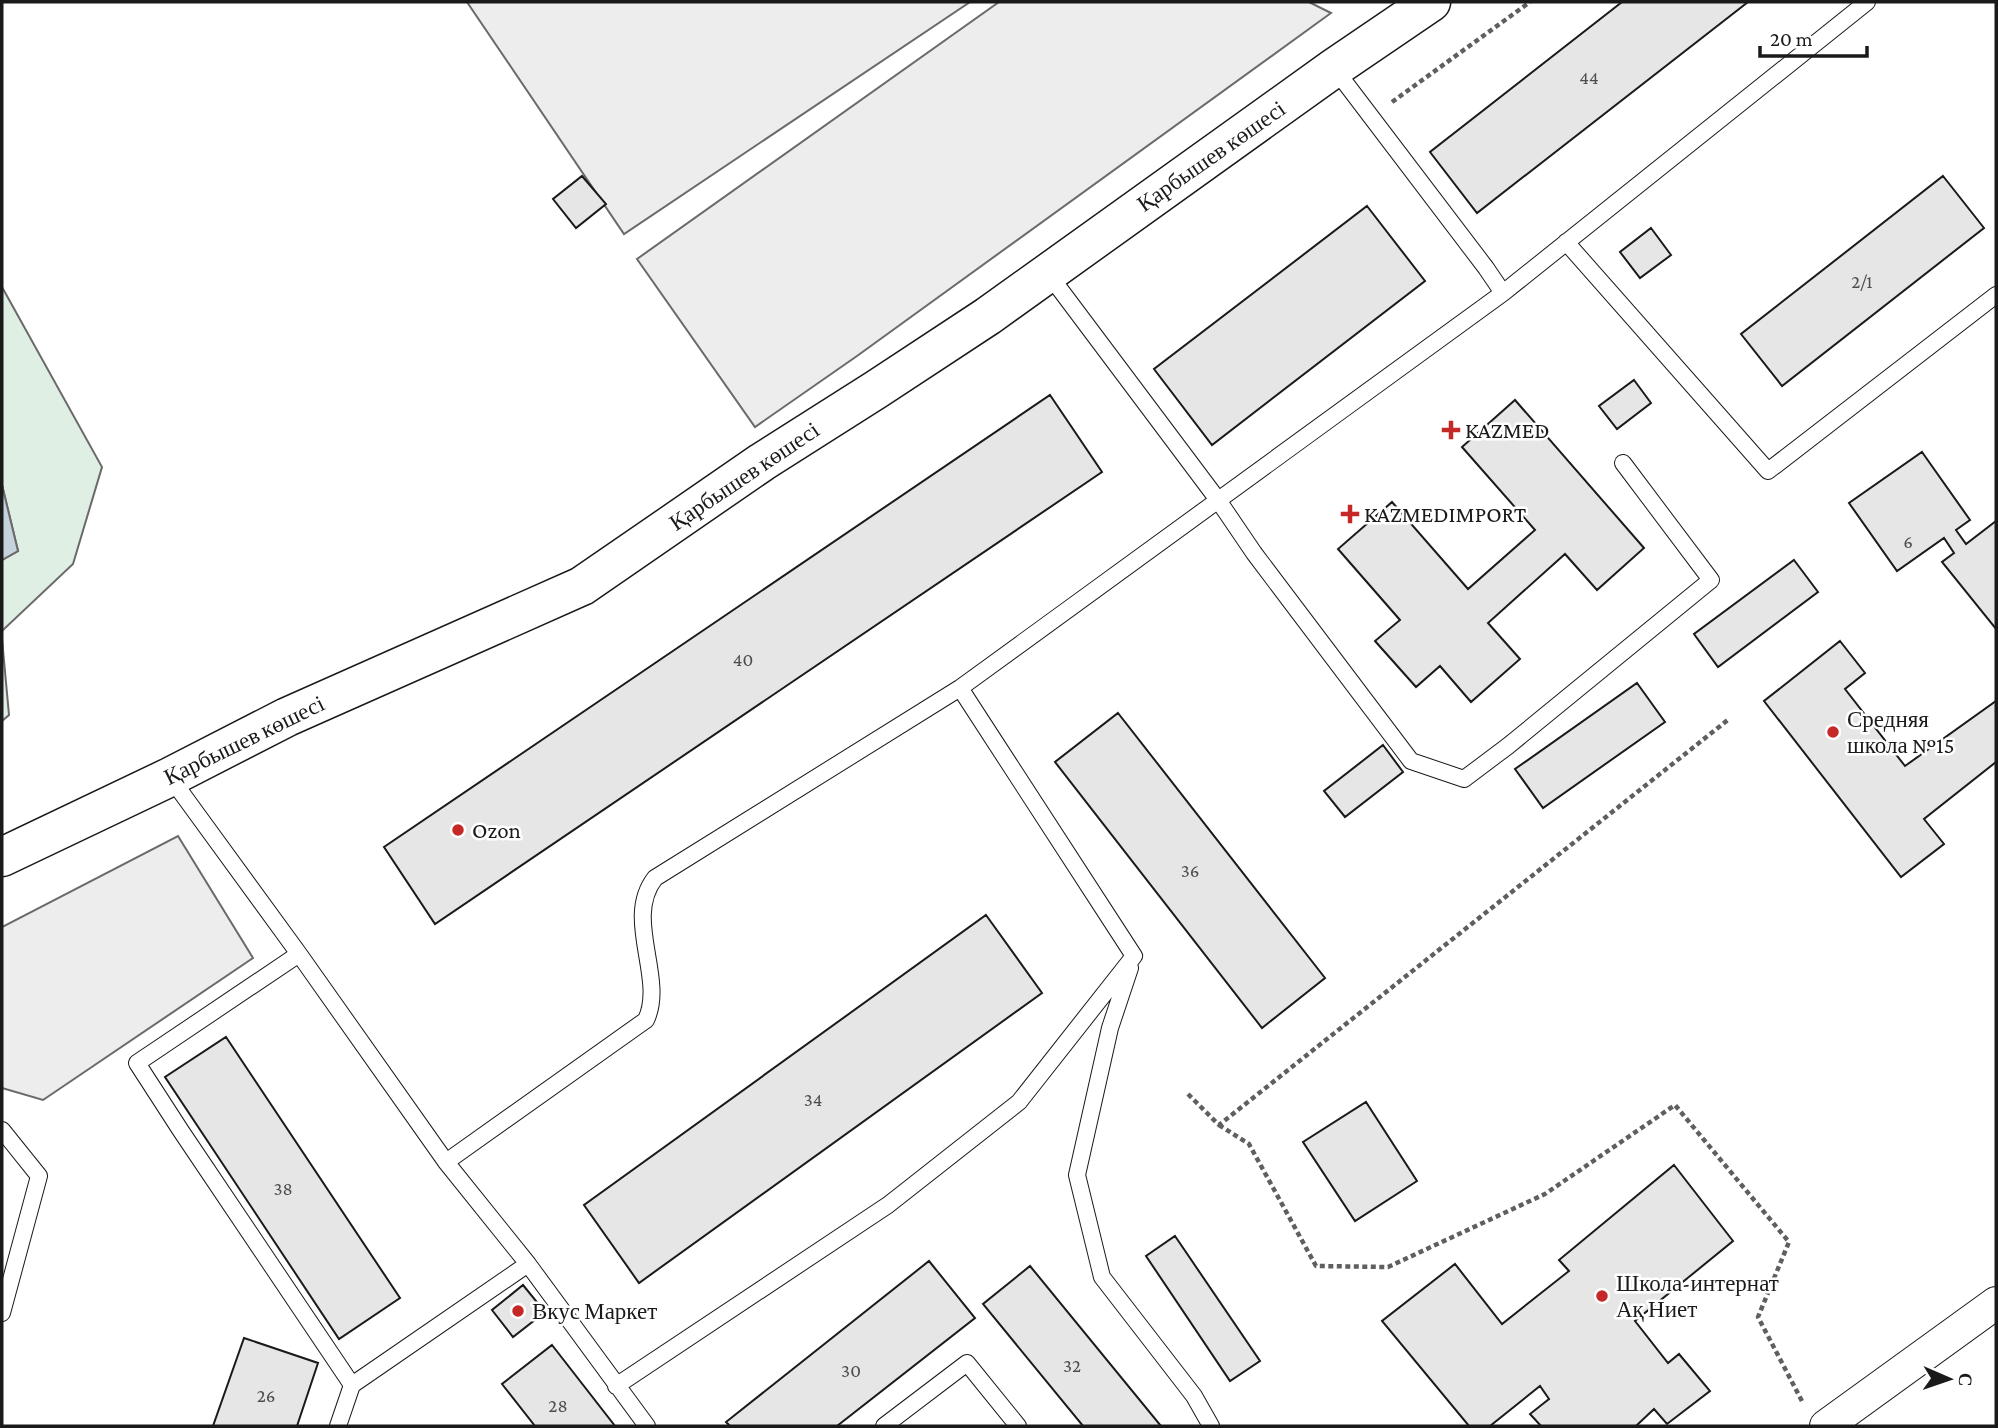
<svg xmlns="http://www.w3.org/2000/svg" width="1998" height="1428" viewBox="0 0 1998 1428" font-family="'Crimson Pro',serif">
<rect width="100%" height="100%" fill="#fff"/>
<path fill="#e0efe3" stroke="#6a6a6a" stroke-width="2" d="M 2,287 L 102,467 L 73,564 L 2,631 L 2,560 L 18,551 L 2,485 Z
M 2,639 L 9,715 L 2,721 Z"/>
<path fill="#ededed" stroke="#6a6a6a" stroke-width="2" d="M 467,2 L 970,2 L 624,234 Z
M 999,2 L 1309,2 L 1331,13 L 857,356 L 755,427 L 637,259 Z
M 178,836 L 253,958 L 43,1100 L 2,1088 L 2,927 Z"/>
<path fill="#c6d2dc" stroke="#6a6a6a" stroke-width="2" d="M 2,485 L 18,551 L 2,560 Z"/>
<path fill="#e6e6e6" stroke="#1a1a1a" stroke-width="2" d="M 1622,2 L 1748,2 L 1477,213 L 1430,152 Z
M 582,176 L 606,204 L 576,228 L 553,199 Z
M 1943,176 L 1984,228 L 1782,386 L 1741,334 Z
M 1367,206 L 1425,281 L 1212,445 L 1154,369 Z
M 1651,228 L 1671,255 L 1640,278 L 1620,252 Z
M 1634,380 L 1651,403 L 1617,429 L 1599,406 Z
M 1050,395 L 1102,472 L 435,924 L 384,847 Z
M 1515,400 L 1644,548 L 1597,590 L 1565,554 L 1488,623 L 1520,659 L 1471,702 L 1440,666 L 1416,687 L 1375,641 L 1400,620 L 1338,549 L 1392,502 L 1468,589 L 1535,530 L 1462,447 Z
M 1922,452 L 1970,520 L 1956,530 L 1966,544 L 1996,521 L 1996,629 L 1942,562 L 1954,553 L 1944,538 L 1897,571 L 1849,503 Z
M 1794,560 L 1818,592 L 1718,667 L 1694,634 Z
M 1840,641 L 1865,673 L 1845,689 L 1905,766 L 1996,701 L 1996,762 L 1924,819 L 1944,844 L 1901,877 L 1764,701 Z
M 1637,683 L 1665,722 L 1543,808 L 1515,769 Z
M 1118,713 L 1325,978 L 1262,1028 L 1055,762 Z
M 1383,745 L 1403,772 L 1345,817 L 1324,791 Z
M 986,915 L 1042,993 L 639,1283 L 584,1205 Z
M 226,1037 L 400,1298 L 339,1339 L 165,1077 Z
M 1366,1102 L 1417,1181 L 1355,1221 L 1303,1142 Z
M 1674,1165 L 1733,1241 L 1635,1321 L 1668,1363 L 1679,1354 L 1710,1391 L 1667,1424 L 1654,1409 L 1636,1426 L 1541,1426 L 1530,1414 L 1549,1399 L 1540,1386 L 1490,1426 L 1469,1426 L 1382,1321 L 1455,1264 L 1502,1324 L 1569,1271 L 1559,1260 Z
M 1175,1236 L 1260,1361 L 1230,1381 L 1146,1256 Z
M 929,1261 L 975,1318 L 837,1426 L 730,1426 L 726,1422 Z
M 1030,1266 L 1161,1426 L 1083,1426 L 983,1304 Z
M 523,1285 L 545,1312 L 513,1337 L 492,1310 Z
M 244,1338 L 318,1363 L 297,1426 L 213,1426 Z
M 552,1345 L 615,1426 L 535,1426 L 502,1384 Z"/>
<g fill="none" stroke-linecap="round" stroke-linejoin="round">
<g stroke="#1a1a1a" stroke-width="18">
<path id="lane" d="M 1334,68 L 1486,268 L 1503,293 L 1867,2
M 1566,242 L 1768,471 L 1996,295
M 1047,272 L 1218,500 L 1254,553 L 1411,761 L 1464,779 L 1508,746 L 1711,580 L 1623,463
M 170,777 L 299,954 L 446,1162 L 528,1264 L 647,1426
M 299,954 L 137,1063 L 181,1131 L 352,1385 L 528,1264
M 1130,968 L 1110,1028 L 1077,1175 L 1102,1277 L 1194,1396 L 1211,1426
M 2,1130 L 39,1176 L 2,1313
M 446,1162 L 646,1020 C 666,978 623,919 655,878 L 960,688 L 1503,293
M 616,1386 L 888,1205 L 1019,1102 L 1134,956 L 960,688
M 338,1426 L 352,1385
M 884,1426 L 967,1363 L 1018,1426"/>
</g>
<g stroke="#1a1a1a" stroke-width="34">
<path id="street" d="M 1826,1426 L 1996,1303"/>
</g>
<g stroke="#1a1a1a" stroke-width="41">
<path id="secondary" d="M 2,857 L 170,777 L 287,717 L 582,586 L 762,462 L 877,389 L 988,316 L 1334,68 L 1431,2"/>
</g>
<path stroke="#5f5f5f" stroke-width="4.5" stroke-dasharray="5 3.5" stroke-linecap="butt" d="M 1392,102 L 1530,2
M 1188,1094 L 1219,1125 L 1729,719
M 1219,1125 L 1249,1144 L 1316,1266 L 1388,1267 L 1545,1194 L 1675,1105 L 1789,1242 L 1758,1317 L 1803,1403"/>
<use href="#lane" stroke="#fff" stroke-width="16"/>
<use href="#street" stroke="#fff" stroke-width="32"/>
<use href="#secondary" stroke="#fff" stroke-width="38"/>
</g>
<g fill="#c62828" stroke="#fff" stroke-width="2.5">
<path d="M1447.5 419.5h7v7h7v7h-7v7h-7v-7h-7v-7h7z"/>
<path d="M1346.5 503.5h7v7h7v7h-7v7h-7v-7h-7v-7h7z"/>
<circle cx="1833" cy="732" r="7"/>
<circle cx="458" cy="830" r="7"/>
<circle cx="1602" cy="1296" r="7"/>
<circle cx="518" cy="1311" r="7"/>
</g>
<g text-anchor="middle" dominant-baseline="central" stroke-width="5" stroke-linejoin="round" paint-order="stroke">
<g font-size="19" fill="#4d4d4d">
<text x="1589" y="77">44</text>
<text x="1862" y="281">2/1</text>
<text x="1908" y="541">6</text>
<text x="743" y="659">40</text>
<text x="1190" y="870">36</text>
<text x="813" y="1099">34</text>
<text x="283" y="1188">38</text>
<text x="1072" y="1365">32</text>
<text x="851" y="1370">30</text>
<text x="266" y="1395">26</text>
<text x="558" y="1405">28</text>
</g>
<g font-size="23" fill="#1a1a1a" stroke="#fff">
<text transform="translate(1211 156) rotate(-35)">Қарбышев көшесі</text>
<text transform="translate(744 476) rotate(-34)">Қарбышев көшесі</text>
<text transform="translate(244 740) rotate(-26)">Қарбышев көшесі</text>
</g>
<g font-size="23" fill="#1a1a1a" stroke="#fff" text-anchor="start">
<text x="1465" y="430">KAZMED</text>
<text x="1364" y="514">KAZMEDIMPORT</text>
<text x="1847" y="719">Средняя<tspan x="1847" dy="26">школа №15</tspan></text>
<text x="472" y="830">Ozon</text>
<text x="1616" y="1283">Школа-интернат<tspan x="1616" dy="26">Ақ Ниет</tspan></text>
<text x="532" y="1311">Вкус Маркет</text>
</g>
</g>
<rect width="1998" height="1428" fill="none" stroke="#1a1a1a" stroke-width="7"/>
<g transform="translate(1949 1379) rotate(92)" stroke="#ffffff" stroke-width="5" paint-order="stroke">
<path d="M0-5L12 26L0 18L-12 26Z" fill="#1a1a1a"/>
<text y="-10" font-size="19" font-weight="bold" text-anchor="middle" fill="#1a1a1a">С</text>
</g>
<path d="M1760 46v10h107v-10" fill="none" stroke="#1a1a1a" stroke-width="3.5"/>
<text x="1770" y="46" font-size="21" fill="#1a1a1a" stroke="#ffffff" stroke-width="5" paint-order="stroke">20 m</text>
</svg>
